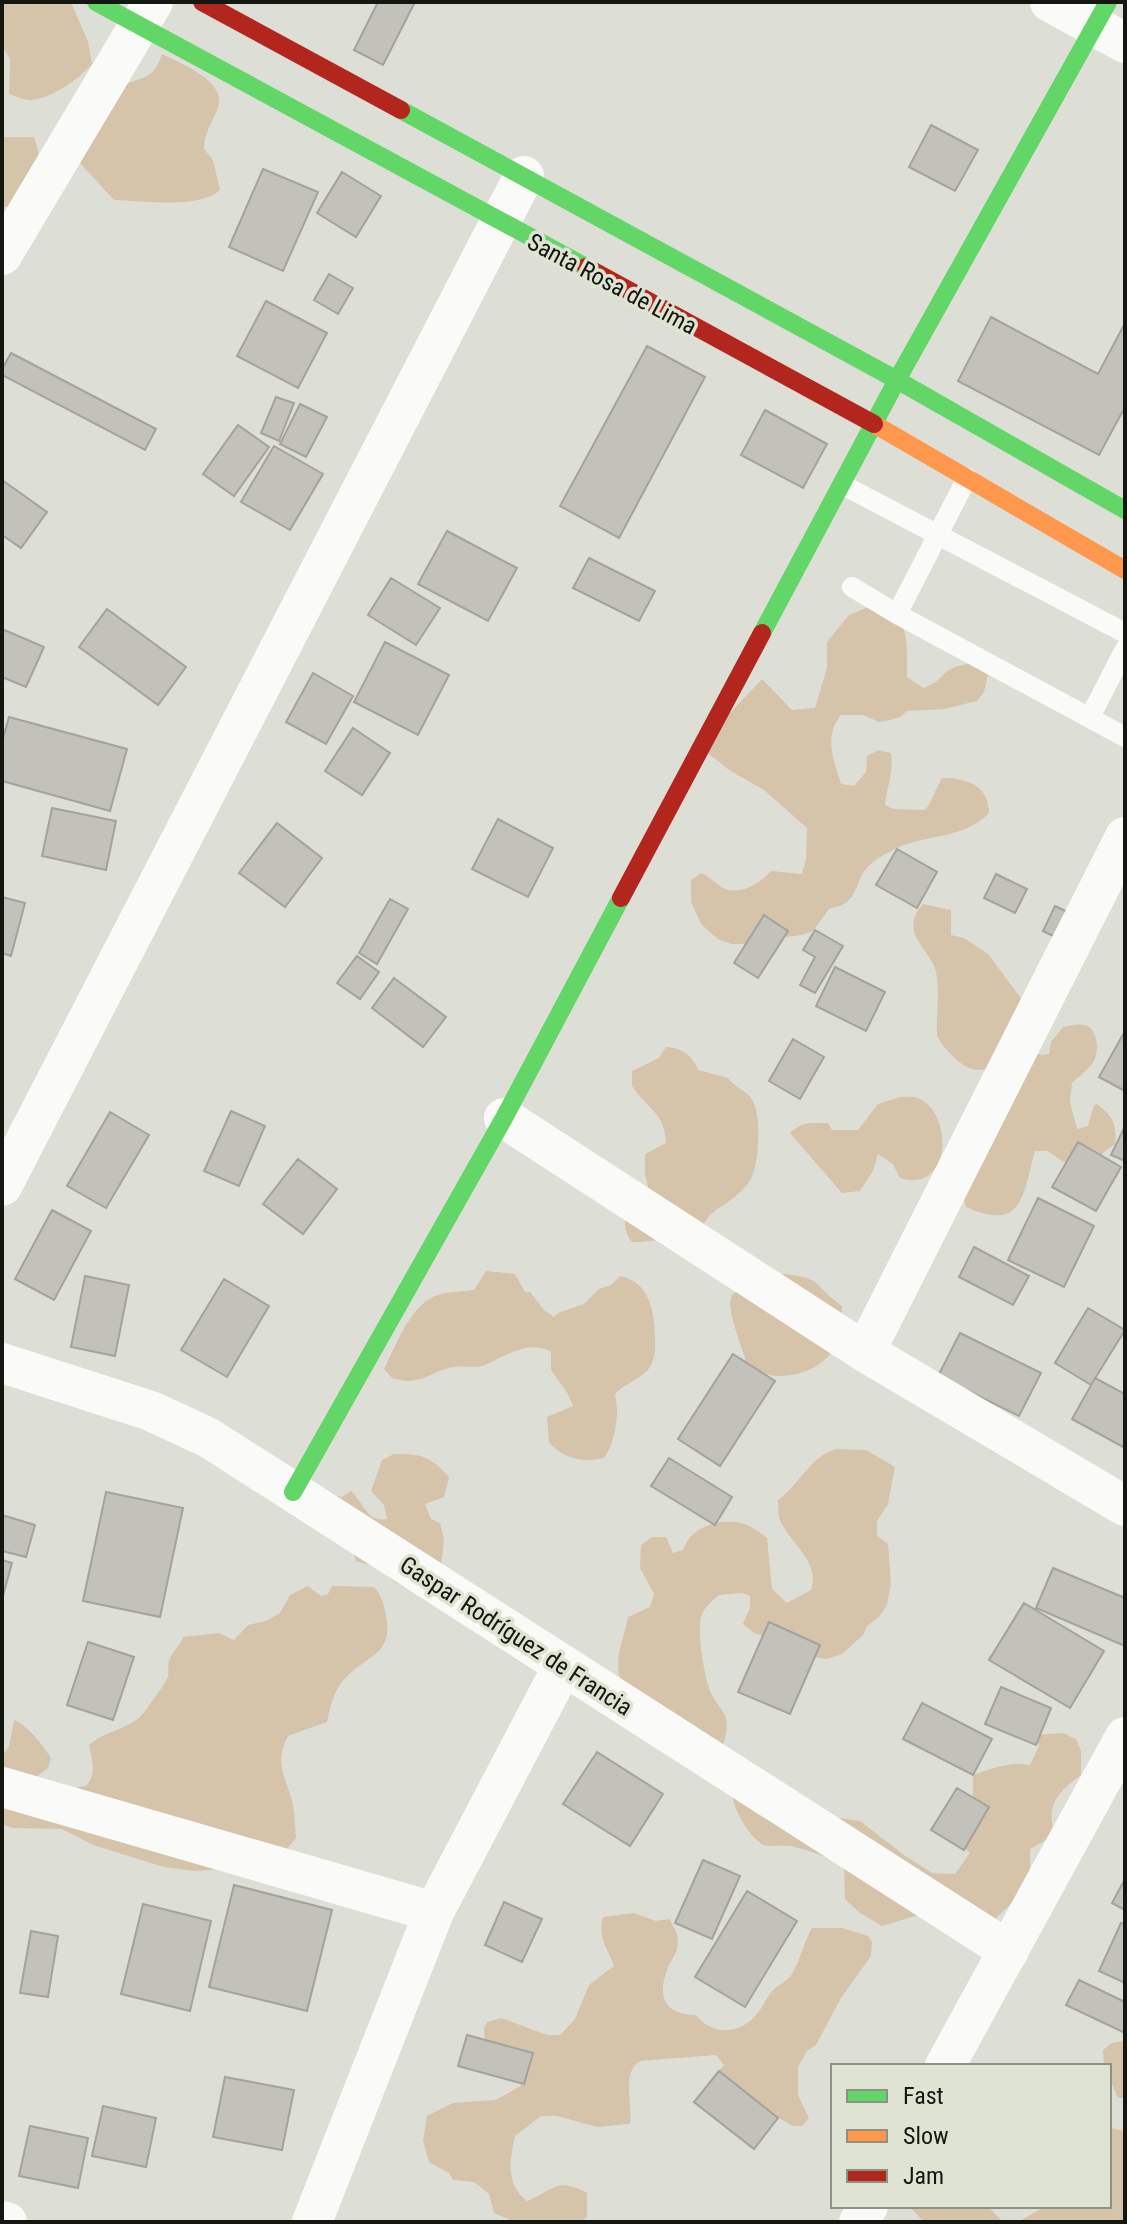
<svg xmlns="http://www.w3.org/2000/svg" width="1127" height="2224" viewBox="0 0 1127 2224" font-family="'Roboto Condensed',sans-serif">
<rect width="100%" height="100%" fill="#dddfd6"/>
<path fill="#d5c3aa" d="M 2,2 L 71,2 L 88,42 L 92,64 C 79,79 50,100 29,100 C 23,100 15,96 9,94 L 10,59 L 2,46 Z
M 162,54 C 180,63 227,81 218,107 C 213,123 204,131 204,149 L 213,160 L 220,190 C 200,209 142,201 114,200 L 79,162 L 120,88 C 141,74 152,84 162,54 Z
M 2,137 L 34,137 C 46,172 35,180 15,207 L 2,207 Z
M 884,600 C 910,625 907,643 907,677 L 923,688 C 935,684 937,681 945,673 C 954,665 967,664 978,663 L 988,674 L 984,692 L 977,701 L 944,709 L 907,711 L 900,717 L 886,721 L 879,722 L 863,715 L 841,715 C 823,737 834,760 841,784 L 854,786 L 866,772 L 867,756 L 878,750 L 891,753 C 894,772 887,786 885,805 L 894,809 L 925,810 C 933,801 935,789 942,778 C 966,778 989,785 989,813 C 963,841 923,833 891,851 C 882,856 872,861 865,870 C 857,881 856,899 842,905 C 838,907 833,907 829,909 L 813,931 L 802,935 L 767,939 L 751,944 L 732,944 L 719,940 L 701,924 L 691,902 L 691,880 L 701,873 C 710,877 715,883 723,888 C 739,896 761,883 771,871 L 802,874 L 806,859 L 807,828 L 764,790 L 729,770 L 699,746 L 762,679 L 792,710 L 815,708 L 827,668 L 827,642 L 849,615 Z
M 923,904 L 951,910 L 951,935 L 964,938 L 988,954 L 1023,1001 L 1033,1052 L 1041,1055 L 1049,1054 L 1051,1042 L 1063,1027 C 1070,1026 1083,1022 1089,1027 C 1099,1034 1099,1056 1092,1064 C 1087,1071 1078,1077 1072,1083 L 1070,1102 L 1077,1129 L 1088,1126 L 1094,1105 L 1097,1104 C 1113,1116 1117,1124 1115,1144 L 1106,1150 L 1089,1170 L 1062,1161 L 1048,1151 L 1035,1151 C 1023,1193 1024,1233 966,1207 L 962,1193 L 994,1068 C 988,1068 978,1071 973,1069 C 959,1066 943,1047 937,1036 C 936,1015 940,993 936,972 C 932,950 897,934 923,904 Z
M 666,1047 C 681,1047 693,1056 698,1070 L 728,1078 C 735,1088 749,1091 754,1103 C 761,1121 760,1165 749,1182 C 739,1197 724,1203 711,1214 C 707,1218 704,1225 699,1229 C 686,1237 646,1243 632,1242 C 616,1222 630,1200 648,1186 L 645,1174 L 645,1154 L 666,1143 C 664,1111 647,1109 632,1086 L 632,1071 L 659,1058 Z
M 900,1097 C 906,1097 913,1096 918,1098 C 954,1113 952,1194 900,1178 L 893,1164 L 878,1154 L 873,1171 L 860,1191 L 842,1193 L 790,1133 C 802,1121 811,1123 828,1123 L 832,1130 L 858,1130 L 878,1104 Z
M 486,1271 L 515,1274 L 525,1292 L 530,1292 L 544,1310 L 554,1317 L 558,1313 L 584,1304 L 599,1289 L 611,1285 L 620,1276 C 649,1282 654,1309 655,1336 C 655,1347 656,1357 650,1367 C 643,1378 624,1384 615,1394 C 620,1414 615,1442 604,1458 C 583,1463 563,1459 549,1442 L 547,1417 L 573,1406 L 568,1394 L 551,1370 L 551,1352 C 529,1339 505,1356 485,1365 C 475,1369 464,1365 453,1367 C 428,1372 421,1387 392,1378 L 384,1369 C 396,1346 410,1306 435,1296 C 448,1291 460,1292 474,1290 Z
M 781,1274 C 824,1277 811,1284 842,1306 C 841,1321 840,1337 833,1350 C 819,1372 785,1381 762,1373 C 757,1371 751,1365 746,1362 C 743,1347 723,1305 733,1294 C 743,1284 767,1279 781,1274 Z
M 836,1449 L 866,1450 L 895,1467 L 888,1504 L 877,1521 L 877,1536 L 888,1544 L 891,1583 L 887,1605 L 880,1616 L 867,1626 L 863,1635 L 842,1654 L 827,1659 L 806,1656 L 780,1641 L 754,1633 L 743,1624 L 750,1608 L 750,1596 L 742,1593 L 719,1595 C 713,1600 705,1607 702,1614 C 696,1627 704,1674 709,1688 C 719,1714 734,1710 723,1745 L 623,1685 C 611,1663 624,1640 628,1617 L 650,1607 L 654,1594 L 640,1568 L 641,1545 L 652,1537 L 666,1537 L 673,1553 L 683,1550 C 690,1527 720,1517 744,1524 C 752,1526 760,1533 767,1538 L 772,1589 L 787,1603 L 811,1590 C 820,1564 795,1547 783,1526 C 778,1519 778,1509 778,1500 C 798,1486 811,1456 836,1449 Z
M 394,1454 C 422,1454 430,1456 449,1477 L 444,1497 L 425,1504 L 431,1519 L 440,1523 L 444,1539 L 441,1568 L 412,1590 L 396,1583 L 376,1567 L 356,1561 L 332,1494 L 342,1497 L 351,1491 C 364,1503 367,1523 387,1519 L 384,1505 L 371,1491 L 382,1460 Z
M 308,1586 L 321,1596 L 328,1594 L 332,1586 L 374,1587 C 382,1596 383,1603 386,1615 C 394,1658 364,1654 342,1682 C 333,1693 330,1708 327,1722 L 288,1736 C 273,1765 287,1778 293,1805 C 295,1816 295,1828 296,1838 L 281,1856 L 223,1869 L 194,1871 L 164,1867 L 93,1845 L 62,1829 L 13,1828 L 2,1824 L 2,1755 L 9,1747 L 14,1720 C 28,1726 43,1745 51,1758 L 48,1768 L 32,1780 L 73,1788 L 86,1786 C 97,1774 92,1760 89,1745 C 103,1732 124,1730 139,1718 C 143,1715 167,1681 168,1677 C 169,1671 167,1664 170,1658 C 173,1651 180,1646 183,1637 L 219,1633 L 234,1640 L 248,1625 L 266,1621 L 280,1613 L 290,1595 Z
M 1063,1733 L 1076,1739 L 1081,1751 L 1081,1775 C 1058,1792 1045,1805 1055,1835 L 1030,1849 L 1030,1877 L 1023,1892 L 986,1928 L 922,1914 L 882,1926 L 860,1913 L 845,1899 L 844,1866 C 828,1857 809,1850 790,1846 C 782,1845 771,1847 764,1845 C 750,1839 731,1806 732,1791 L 832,1817 L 860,1821 L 904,1855 L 932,1873 L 955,1874 L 970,1853 L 960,1843 L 973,1798 L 973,1775 C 991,1769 1010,1761 1030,1765 L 1039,1746 L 1036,1735 Z
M 634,1913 L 656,1921 L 670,1919 C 673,1928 679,1933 678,1943 C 677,1955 669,1962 666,1973 C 657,2000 668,2015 696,2015 C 711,2035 739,2035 755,2016 C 762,2009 766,1998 773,1990 C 779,1984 788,1981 792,1974 C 800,1960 804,1942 812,1928 L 842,1928 L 868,1936 L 872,1942 L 871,1956 L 841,1998 L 816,2045 L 807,2051 L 798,2067 L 798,2095 L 809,2118 L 802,2126 L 793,2126 L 718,2084 L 718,2072 L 724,2065 L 716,2055 L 640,2061 C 621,2072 633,2105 630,2124 L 597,2127 L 557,2116 L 541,2116 L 515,2136 C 510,2159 505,2185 527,2201 C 553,2191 556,2176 587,2193 L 587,2217 L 581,2222 L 515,2222 L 494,2213 L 489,2194 L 474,2182 L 453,2180 L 449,2173 L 429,2162 L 423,2141 L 427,2116 L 453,2103 L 496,2100 L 524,2084 L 526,2075 L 485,2044 L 484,2028 L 487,2022 L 501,2018 L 547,2035 L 560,2035 L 575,2019 L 589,1985 L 614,1966 C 608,1949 597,1937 603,1917 Z
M 1125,2041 L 1125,2098 L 1118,2098 L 1109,2077 L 1109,2066 L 1104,2066 L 1103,2050 L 1112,2043 Z
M 1109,2128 L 1125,2131 L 1125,2222 L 1018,2222 L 1046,2206 L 1109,2206 Z
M 909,2206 L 987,2206 L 1003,2222 L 924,2222 Z"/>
<path fill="#c2c2ba" stroke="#a3a29c" stroke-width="2" d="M 378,2 L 415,2 L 383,65 L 354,50 Z
M 931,125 L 978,150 L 955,191 L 909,167 Z
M 263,169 L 318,192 L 283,271 L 229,247 Z
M 342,172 L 381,196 L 356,237 L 317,213 Z
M 329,274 L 353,288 L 338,314 L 314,300 Z
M 266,301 L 327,333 L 298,388 L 237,356 Z
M 991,317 L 1098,374 L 1125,323 L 1125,407 L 1099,455 L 958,381 Z
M 647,346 L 705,377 L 619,538 L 560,506 Z
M 11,353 L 156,429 L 145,450 L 2,375 L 2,369 Z
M 276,397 L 294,403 L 279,441 L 261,433 Z
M 300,404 L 327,417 L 306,457 L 280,444 Z
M 765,410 L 827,444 L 803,488 L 741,455 Z
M 238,425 L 269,447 L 234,496 L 203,474 Z
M 274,446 L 323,474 L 290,530 L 241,502 Z
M 2,480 L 47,512 L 21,548 L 2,535 Z
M 447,531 L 517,568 L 488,621 L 418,584 Z
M 589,558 L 655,591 L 639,621 L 573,588 Z
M 391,578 L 440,608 L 416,645 L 368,615 Z
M 107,609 L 186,667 L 158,705 L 79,647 Z
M 2,629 L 44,647 L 26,687 L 2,677 Z
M 385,642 L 449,675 L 418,735 L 354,702 Z
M 313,673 L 353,696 L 326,744 L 286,722 Z
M 9,717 L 127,749 L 110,811 L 2,781 L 2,742 Z
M 353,728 L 390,753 L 362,795 L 325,771 Z
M 52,808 L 116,821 L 106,870 L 42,856 Z
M 498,819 L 553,848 L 528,897 L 472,869 Z
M 277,823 L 322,858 L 285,907 L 239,873 Z
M 897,849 L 937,872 L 917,908 L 876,885 Z
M 996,874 L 1027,889 L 1015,913 L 984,898 Z
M 2,897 L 25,903 L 11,956 L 2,953 Z
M 390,899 L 408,909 L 377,964 L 359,953 Z
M 1055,906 L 1076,916 L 1063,941 L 1043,931 Z
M 764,915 L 788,931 L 758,978 L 734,963 Z
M 815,930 L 843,946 L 815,993 L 800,985 L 815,957 L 803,950 Z
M 357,956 L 379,972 L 360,999 L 337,983 Z
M 835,967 L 885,992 L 866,1031 L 816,1006 Z
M 394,978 L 446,1017 L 423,1047 L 372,1008 Z
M 1125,1031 L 1125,1091 L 1099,1077 Z
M 793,1039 L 824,1057 L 800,1099 L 769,1081 Z
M 231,1111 L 265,1126 L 239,1186 L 204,1171 Z
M 110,1112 L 149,1135 L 106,1208 L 67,1186 Z
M 1125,1126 L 1125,1161 L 1111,1155 Z
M 1078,1142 L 1121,1167 L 1096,1211 L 1052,1187 Z
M 298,1159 L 337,1189 L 303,1234 L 263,1204 Z
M 1038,1198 L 1094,1226 L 1064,1287 L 1008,1260 Z
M 52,1210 L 91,1231 L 54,1300 L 15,1279 Z
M 974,1247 L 1029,1276 L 1013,1305 L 959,1277 Z
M 85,1276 L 129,1285 L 115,1356 L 71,1347 Z
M 224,1279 L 269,1306 L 227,1377 L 181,1350 Z
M 1088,1308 L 1125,1330 L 1091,1385 L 1055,1363 Z
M 960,1333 L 1041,1373 L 1019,1416 L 938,1376 Z
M 733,1354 L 775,1381 L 720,1466 L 678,1439 Z
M 1095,1378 L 1125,1394 L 1125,1448 L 1072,1419 Z
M 669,1458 L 732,1497 L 715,1525 L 651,1486 Z
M 106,1492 L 183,1508 L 160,1617 L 83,1601 Z
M 2,1515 L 35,1525 L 26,1557 L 2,1551 Z
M 2,1560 L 12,1563 L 2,1599 Z
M 1053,1568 L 1125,1598 L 1125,1646 L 1036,1608 Z
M 1024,1603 L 1104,1651 L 1070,1708 L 989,1660 Z
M 769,1622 L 820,1645 L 790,1714 L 738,1692 Z
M 88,1642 L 134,1657 L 113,1720 L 67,1705 Z
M 1001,1687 L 1051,1708 L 1036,1745 L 985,1724 Z
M 922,1703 L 992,1739 L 973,1775 L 903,1739 Z
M 597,1752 L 663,1794 L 630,1846 L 563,1804 Z
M 957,1788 L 989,1807 L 964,1850 L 931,1830 Z
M 703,1860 L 740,1876 L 712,1939 L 675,1923 Z
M 1125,1879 L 1125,1910 L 1112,1903 Z
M 234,1885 L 332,1910 L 307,2011 L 209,1987 Z
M 747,1891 L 797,1921 L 745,2007 L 695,1977 Z
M 504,1902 L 542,1919 L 522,1962 L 485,1945 Z
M 143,1904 L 211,1921 L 190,2011 L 121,1994 Z
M 1121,1923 L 1125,1924 L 1125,1983 L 1099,1971 Z
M 31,1931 L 58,1936 L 48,1997 L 20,1993 Z
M 1079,1980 L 1125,2002 L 1125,2033 L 1066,2005 Z
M 467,2035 L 533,2053 L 524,2084 L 458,2066 Z
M 719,2071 L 778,2118 L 754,2149 L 694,2102 Z
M 225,2077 L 294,2090 L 282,2150 L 213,2137 Z
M 103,2106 L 156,2118 L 146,2167 L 92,2156 Z
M 30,2126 L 88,2138 L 78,2188 L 19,2176 Z"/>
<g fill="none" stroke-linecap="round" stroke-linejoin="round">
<path stroke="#fafaf9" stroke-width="20" d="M 843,485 L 1125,633
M 852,587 L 897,614 L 1125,737
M 897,614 L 967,478
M 1090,717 L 1125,649"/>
<path stroke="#fafaf9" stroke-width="40" d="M 1050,2 L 1125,43
M 2,255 L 153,2
M 504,1118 L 865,1352 L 1125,1506
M 2,1186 L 524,176
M 865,1352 L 1125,837
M 2,1363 L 151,1411 L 209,1438 L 1009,1951
M 2,1787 L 434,1912
M 945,2066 L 1125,1737
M 2,2221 L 7,2222
M 312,2222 L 434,1912 L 563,1666
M 859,2222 L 868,2206"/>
<path stroke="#63d668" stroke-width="18" d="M 96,2 L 586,267
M 401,110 L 897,380 L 1125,510
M 762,633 L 897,380 L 1108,2
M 293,1492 L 504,1118 L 621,898"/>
<path stroke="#ff974d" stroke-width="18" d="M 874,424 L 1125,570"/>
<path stroke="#b3261e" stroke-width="18" d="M 202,2 L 401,110
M 586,267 L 874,424
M 621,898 L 762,633"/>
</g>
<g text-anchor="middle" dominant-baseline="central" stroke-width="7" stroke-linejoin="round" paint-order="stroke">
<g font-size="24" fill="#141610" stroke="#dfe3d2">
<text transform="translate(612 284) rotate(28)">Santa Rosa de Lima</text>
<text transform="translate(516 1636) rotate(33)">Gaspar Rodríguez de Francia</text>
</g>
</g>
<rect width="1127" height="2224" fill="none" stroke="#141610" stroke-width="8"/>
<rect x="831" y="2064" width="280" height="144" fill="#dfe3d2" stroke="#8e9184" stroke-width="2"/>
<rect x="847" y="2090" width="40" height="12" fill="#63d668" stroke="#8e9184" stroke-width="2"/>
<text x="903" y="2104" font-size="24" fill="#141610">Fast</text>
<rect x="847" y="2130" width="40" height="12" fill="#ff974d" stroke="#8e9184" stroke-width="2"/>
<text x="903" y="2144" font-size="24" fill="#141610">Slow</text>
<rect x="847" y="2170" width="40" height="12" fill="#b3261e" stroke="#8e9184" stroke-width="2"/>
<text x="903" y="2184" font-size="24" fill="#141610">Jam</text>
</svg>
